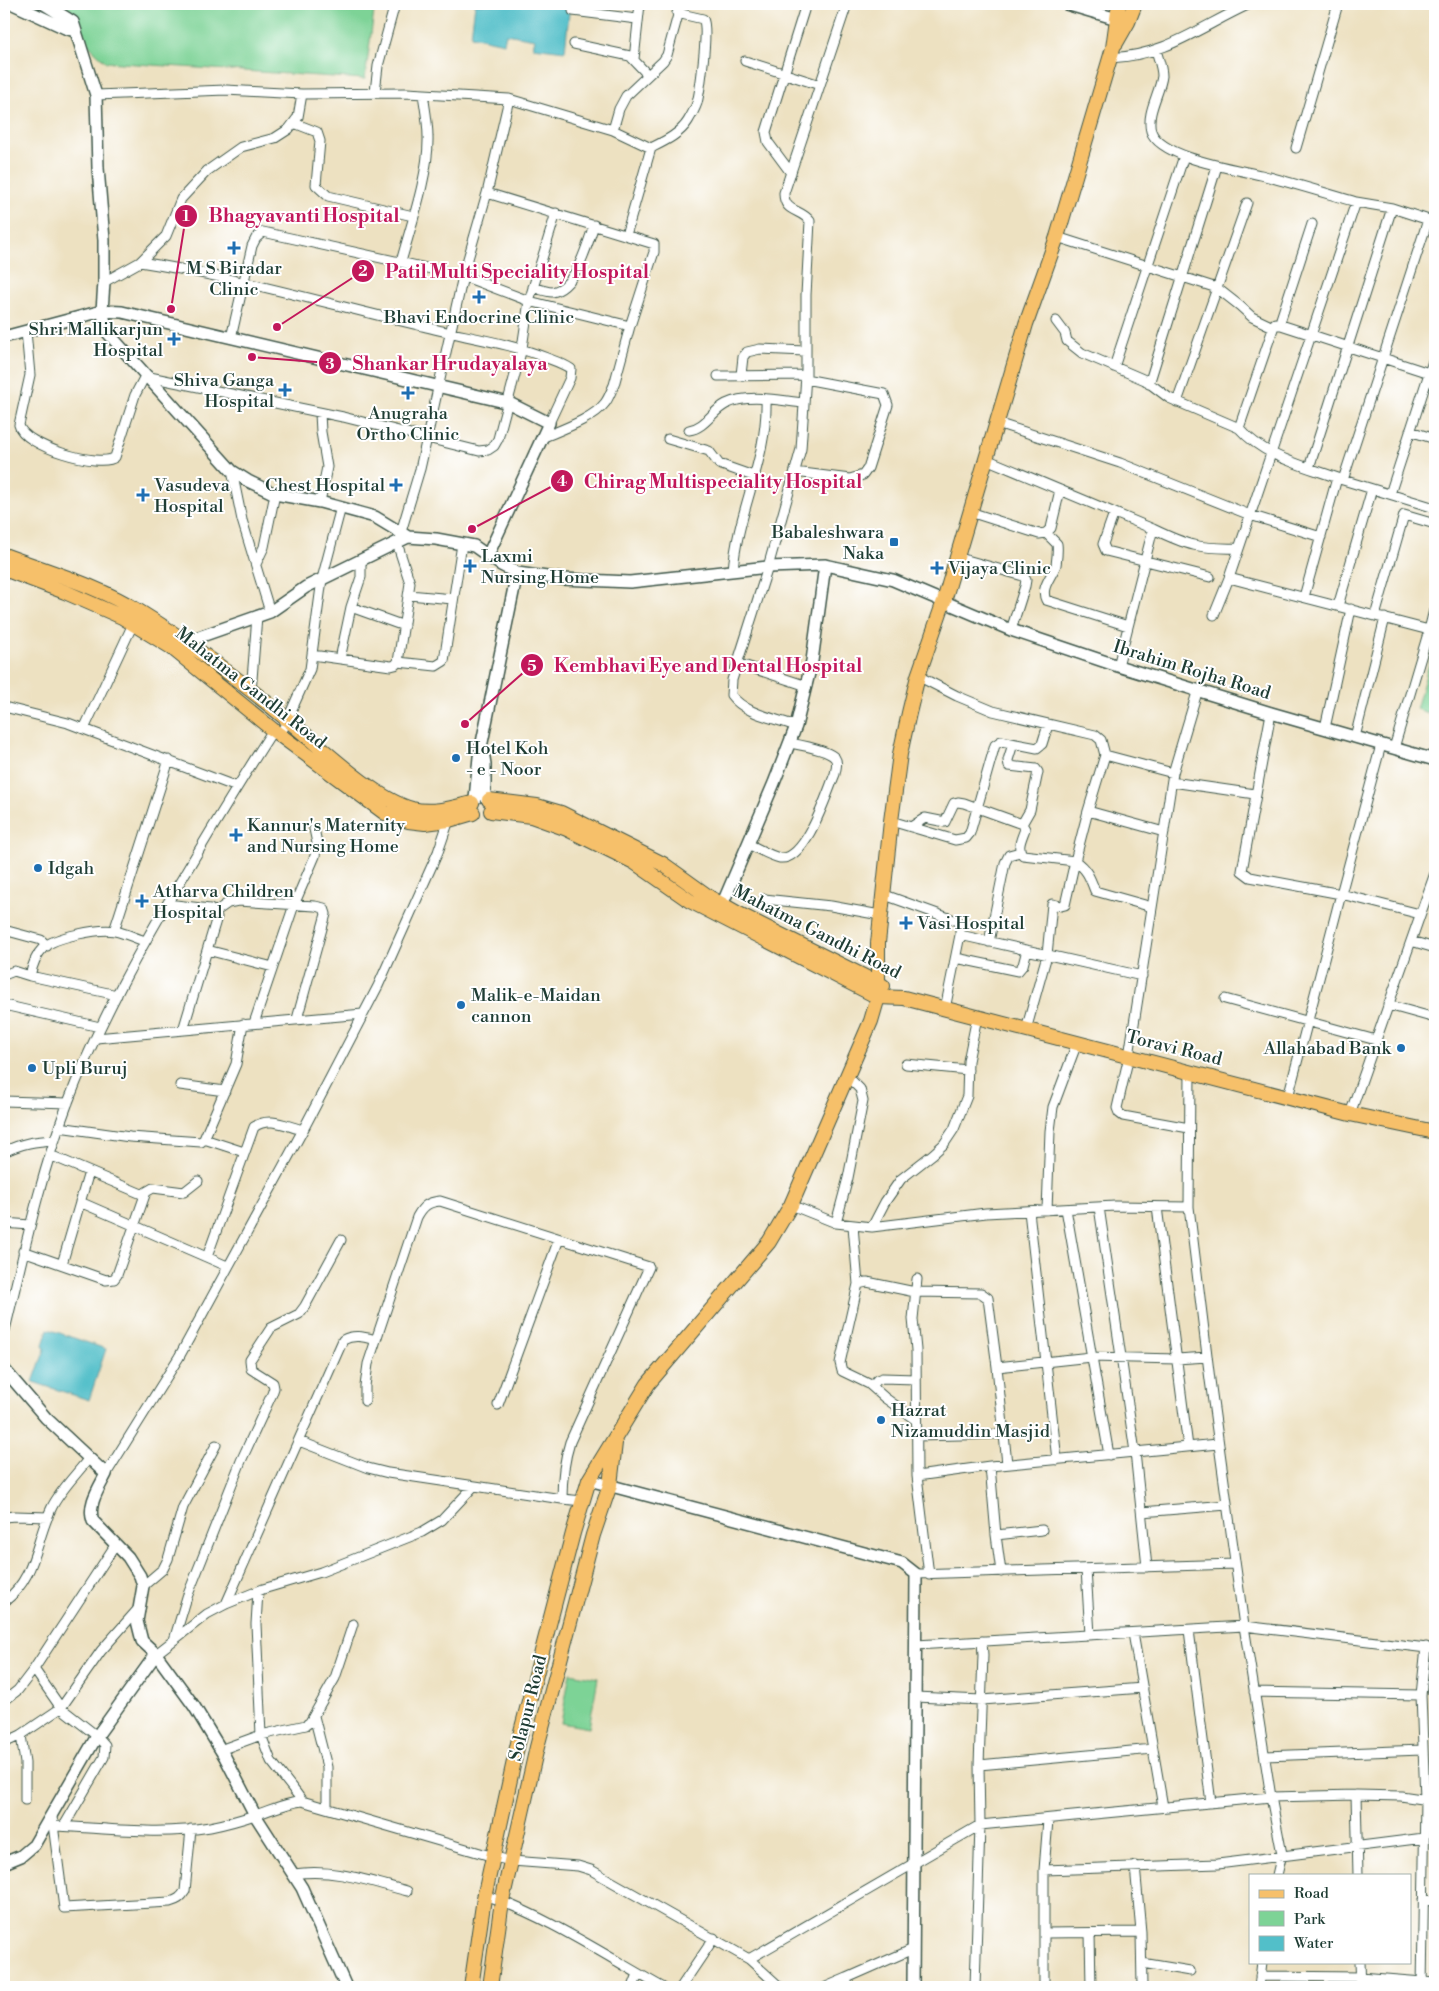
<svg xmlns="http://www.w3.org/2000/svg" width="1439" height="1991" viewBox="0 0 1439 1991" font-family="'Libre Bodoni',serif">
<rect width="100%" height="100%" fill="#fff"/>
<filter id="ink" filterUnits="userSpaceOnUse"><feTurbulence type="fractalNoise" baseFrequency=".02" numOctaves="2"/><feDisplacementMap in="SourceGraphic" scale="10" xChannelSelector="R" yChannelSelector="G"/><feConvolveMatrix kernelMatrix="1 2 1 2 8 2 1 2 1" color-interpolation-filters="sRGB"/></filter>
<filter id="wash" filterUnits="userSpaceOnUse"><feTurbulence type="fractalNoise" baseFrequency=".0096" numOctaves="4" result="noise"/><feDisplacementMap in="SourceGraphic" scale="20" xChannelSelector="R" yChannelSelector="G"/><feGaussianBlur stdDeviation="1.12" result="paint"/><feColorMatrix in="noise" values="0 0 0 0 0 0 0 0 0 0 0 0 0 0 0 0 0 1.4 0 .05"/><feComposite in="paint" operator="in"/></filter>
<g filter="url(#wash)">
<rect width="100%" height="100%" fill="#ede1c1"/>
<path fill="#7dd396" stroke="#4e8865" d="M 24,4 L 375,4 L 365,79 L 106,62 L 63,21 Z
M 1435,643 L 1435,715 L 1416,709 Z
M 570,1673 L 598,1678 L 589,1728 L 561,1723 Z"/>
<path fill="#52bfc9" stroke="#387e7e" d="M 475,4 L 570,4 L 565,51 L 533,47 L 535,39 L 506,34 L 504,43 L 471,36 Z
M 48,1329 L 106,1349 L 89,1400 L 33,1382 L 45,1349 L 43,1345 Z"/>
</g>
<g filter="url(#ink)">
<g fill="none" stroke-linecap="round" stroke-linejoin="round">
<g stroke="#3e5649" stroke-width="11">
<path id="minor" d="M 1431,4 L 1435,6
M 573,11 L 637,19
M 574,44 L 630,56 L 647,74
M 1156,50 C 1158,58 1162,67 1162,76 C 1160,93 1146,113 1151,131 C 1160,158 1236,169 1261,175 C 1293,183 1325,193 1356,202
M 1110,58 C 1166,56 1201,26 1250,4
M 634,59 L 640,4
M 745,61 L 820,85
M 375,92 L 378,66 L 395,4
M 96,95 L 226,90 L 302,94 L 407,93 L 509,99 L 613,130 L 651,148
M 294,123 L 317,132 L 320,141 L 316,185 L 328,196 L 413,216
M 613,130 L 619,109 L 626,96 L 663,61 L 667,55 L 681,4
M 1296,148 L 1338,4
M 791,173 L 768,142 L 766,132 L 806,4
M 487,193 L 654,244 L 654,252 L 630,326 L 614,385 C 611,391 609,398 605,403 C 593,419 560,430 542,438
M 1428,220 L 1343,480 C 1306,466 1265,458 1239,428 L 1275,323 L 1435,375
M 626,235 L 651,148 C 665,141 680,134 688,121 C 691,116 695,109 697,103 C 700,91 709,28 703,19 L 677,13
M 1057,237 L 1217,288 L 1240,306 L 1252,317 L 1273,327
M 140,262 C 236,277 328,304 422,326 C 464,337 507,342 547,358 C 555,361 564,364 571,369 L 570,378 L 549,423
M 401,262 C 411,225 429,174 428,137 C 428,123 425,108 423,94
M 104,282 L 140,262 L 166,236 L 181,199 L 207,171 L 241,147 L 275,138 L 289,129 L 298,117 L 302,94
M 533,287 C 539,289 547,292 552,292 C 576,288 587,245 594,225
M 1056,321 L 1065,333 L 1067,341 L 1082,353 L 1145,380 L 1169,398 L 1239,428
M 1279,325 L 1312,224
M 26,331 L 30,375 L 19,425 C 23,446 101,469 115,457 L 135,395 L 145,376 L 343,417 L 479,451 L 488,450 L 494,446 L 498,439 L 522,348 L 529,301 L 556,213
M 231,338 L 252,246 L 256,238 L 263,232 L 463,276 L 529,301 L 630,326
M 1114,367 L 1184,156
M 741,375 L 743,357 L 747,352 L 760,349 L 805,351
M 718,376 L 806,375
M 1149,384 L 1217,166
M 1177,402 L 1247,203
M 320,413 L 321,432 L 327,467 L 320,502
M 997,423 L 1120,463 L 1250,515 L 1321,537
M 689,430 C 705,428 712,411 726,404 C 749,393 780,401 804,403
M 1410,431 L 1435,439
M 668,439 L 709,451 L 719,464 L 756,477
M 986,459 L 1153,529 L 1118,666
M 1309,468 L 1392,208
M 232,471 L 242,520 L 270,612
M 795,472 L 850,479 L 863,475 L 868,468 L 888,405 L 884,394 L 805,379
M 1343,480 L 1435,508
M 1390,494 L 1435,355
M 970,512 L 1039,534 L 1046,533 L 1051,528 L 1060,490
M 1114,513 L 1103,544 L 1106,551 L 1210,577
M 1153,529 C 1188,546 1200,549 1239,548
M 401,532 L 420,469 L 463,276 L 487,193 L 509,99
M 1046,533 L 1057,544 C 1058,551 1057,557 1056,565 C 1052,576 1040,588 1046,600 L 1128,626
M 956,557 L 1023,576 L 1026,580 L 1025,586 L 1011,630
M 256,564 L 264,547 L 275,494
M 733,571 C 737,512 768,459 766,400
M 1229,578 L 1429,630 L 1394,748
M 409,595 L 453,599
M 1304,597 L 1337,478
M 1338,606 L 1372,489
M 351,607 L 404,626
M 1214,615 L 1229,578 L 1356,202 L 1392,208 L 1435,222
M 1375,616 L 1404,515 L 1435,524
M 1429,630 L 1435,606
M 312,655 L 391,666 L 395,665 L 398,662 L 410,583 L 397,543
M 340,659 L 351,607 L 361,577 L 361,560
M 398,662 L 436,666 L 444,661 L 462,544
M 737,663 L 807,686
M 918,676 L 957,696 L 993,711 L 1095,735 L 1101,740 L 1105,755
M 251,692 L 257,616
M 4,707 L 68,723 L 237,787
M 1271,713 L 1242,871 L 1250,877 L 1341,894 L 1288,1097
M 796,726 C 774,718 745,714 731,695 L 732,680 L 768,567 L 801,449 L 806,375 L 806,295 L 810,221 C 800,208 784,213 784,193 L 847,4
M 1325,728 L 1351,609
M 84,729 L 133,624
M 280,736 L 310,669 L 322,579 L 341,507
M 1355,737 L 1385,618
M 1013,744 L 1008,760 L 1009,766 L 1036,769 L 1038,772 L 1030,810 L 1022,824
M 1381,745 L 1341,894 L 1420,914
M 1172,782 L 1255,794
M 1088,811 L 1164,832
M 891,821 L 955,840 L 966,838 L 970,833 L 995,745 L 1001,741 L 1037,748 L 1042,744 L 1048,725
M 911,827 L 925,818 L 945,822 L 954,803 L 958,802 L 964,803 L 1022,824 L 1025,829 C 1022,838 1016,848 1023,855 L 1075,861 L 1065,905 L 1061,906 L 1052,904 L 1047,955 L 1026,1030
M 748,844 C 757,848 770,856 780,858 C 806,861 827,793 835,774 C 836,769 838,762 835,758 C 829,750 801,745 790,743
M 882,894 L 957,921 L 960,924 L 960,935 L 945,1009
M 764,899 L 831,906 L 880,915
M 167,904 L 210,909 L 215,912 L 217,917 L 183,1030
M 1152,907 L 1095,891 C 1090,878 1087,869 1075,861 L 1088,811 L 1105,755 L 1173,773
M 215,912 L 228,903 L 238,901 L 315,906 L 324,908 L 326,914 L 297,1019
M 4,930 L 41,940 L 47,946
M 114,931 L 169,760
M 960,935 L 1142,976
M 1411,941 L 1435,948
M 989,942 L 1005,863 L 1009,855 L 1020,852
M 207,950 L 273,967
M 956,958 L 1018,971 L 1023,965 L 1027,950
M 4,975 L 14,971 L 30,976 L 117,995
M 30,976 C 32,967 36,955 43,948 C 54,937 100,928 115,931 C 125,933 135,938 145,941
M 1225,999 L 1376,1040
M 4,1005 L 100,1027
M 1388,1005 L 1435,1018
M 254,1023 L 294,905 L 315,856 L 317,843 L 314,829
M 96,1038 L 363,1014
M 906,1064 L 968,1070
M 1190,1071 L 1189,1207 L 1210,1380 L 1244,1626 L 1271,1797 L 1282,1854 L 1277,1875
M 180,1085 L 225,1091
M 4,1101 L 68,1103
M 1350,1114 L 1435,873
M 59,1127 L 130,1137 L 201,1142 L 204,1139 L 236,1064 L 243,1024
M 1189,1128 L 1123,1116 L 1119,1113 L 1117,1108 L 1129,1056 L 1173,773 L 1198,689
M 204,1139 L 244,1152
M 4,1152 C 21,1143 36,1141 55,1140
M 50,1155 L 144,1195
M 80,1202 L 227,1266
M 791,1205 L 836,1223 L 872,1227 L 986,1213 L 1115,1206 L 1189,1207
M 1099,1207 L 1135,1452 L 1147,1567
M 1157,1207 L 1188,1447
M 1066,1209 L 1109,1455
M 1047,1210 L 1050,1131 L 1053,1107 L 1077,1043
M 1029,1211 L 1057,1460
M 4,1223 L 30,1225
M 836,1223 L 848,1178 L 863,1101 L 860,1089 L 847,1076
M 853,1226 L 858,1284
M 872,1227 L 885,1202 L 901,1179 L 933,1154 L 944,1144 L 954,1129 L 967,1096 L 968,1061 L 977,1017
M 23,1251 L 106,1280 L 114,1279 L 117,1275 L 146,1192 L 153,1188 L 184,1192 L 198,1181
M 207,1257 L 254,1127 C 269,1116 286,1126 303,1130
M 62,1264 L 89,1172
M 917,1279 L 913,1319 L 916,1350 L 917,1476 L 929,1575
M 4,1334 C 23,1257 39,1179 67,1105 C 98,1023 141,947 186,872 C 214,825 243,777 273,730
M 872,1386 L 877,1380 L 882,1378 L 916,1379
M 365,1401 L 365,1386 L 368,1364 L 417,1217 C 423,1206 428,1202 440,1201 L 649,1267 L 570,1442 C 564,1461 562,1479 562,1499
M 498,1405 L 559,1239
M 916,1420 L 885,1398 L 869,1384 L 842,1371 L 840,1363 L 858,1284 L 867,1282 L 915,1292 L 981,1293 L 988,1298 L 997,1367
M 916,1436 L 1004,1434
M 299,1441 L 368,1468 L 388,1473 L 562,1499 L 583,1501
M 1007,1464 L 997,1367 L 1091,1357 L 1177,1359 L 1207,1357
M 990,1466 L 996,1535 L 1001,1572
M 106,1474 L 179,1357 L 303,1130 L 378,986 L 438,852 L 449,820
M 917,1476 L 990,1466 L 1218,1444
M 1142,1512 L 1227,1505
M 4,1517 L 15,1516 L 48,1517
M 996,1535 L 1042,1530
M 1086,1569 L 1090,1635
M 916,1574 L 1235,1564
M 143,1586 L 163,1569 L 168,1559 L 183,1507 L 216,1445
M 258,1591 L 256,1624 L 261,1735 L 271,1761 L 297,1794 L 302,1801 L 312,1804 L 494,1857 L 512,1861 L 578,1866 L 591,1870 L 749,1959 L 780,1987
M 4,1602 C 37,1577 35,1541 52,1507 C 61,1489 77,1474 89,1458
M 226,1604 L 343,1340 C 354,1334 364,1337 376,1340
M 1189,1630 L 1211,1803
M 1133,1633 L 1163,1807
M 174,1640 L 207,1614 L 226,1604 L 263,1589 L 321,1572 L 422,1532 L 442,1520 L 474,1486
M 916,1645 L 1244,1626 L 1435,1649
M 156,1654 L 174,1640 L 187,1597 L 241,1461 L 272,1394 L 274,1388 L 273,1383 L 251,1369 L 250,1360 L 271,1328 L 299,1314 L 305,1306 L 341,1240
M 34,1669 L 61,1708 L 97,1736 L 105,1745 L 104,1757 L 64,1826
M 1254,1692 L 1421,1695
M 915,1697 L 982,1700 L 1143,1688
M 4,1701 L 18,1690 L 34,1669 L 116,1544
M 314,1716 L 327,1767 L 327,1808
M 21,1735 L 25,1763 L 25,1800
M 4,1743 L 21,1735 L 61,1708 L 101,1651 L 139,1608
M 220,1750 L 261,1735 L 306,1725 L 310,1722 L 335,1678 L 353,1624
M 1265,1756 L 1422,1750
M 979,1765 L 1153,1749
M 1356,1795 L 1358,1875
M 52,1817 L 64,1908 L 170,1902 C 177,1900 181,1898 185,1891 L 191,1829
M 53,1826 C 105,1828 159,1836 210,1827 C 226,1824 243,1819 258,1814 C 273,1809 287,1803 302,1801
M 1135,1866 L 1141,1932 L 1142,1987
M 1044,1870 L 1218,1864 L 1424,1838
M 294,1874 C 333,1868 369,1881 407,1891
M 484,1895 C 545,1915 606,1956 662,1987
M 1423,1900 L 1435,1901
M 1045,1933 L 1141,1932
M 1090,1933 L 1091,1987
M 749,1959 L 980,1825 L 1271,1797 L 1356,1795 L 1401,1796 L 1435,1801
M 1360,1962 L 1361,1987
M 1142,1963 L 1190,1971
M 1260,1976 L 1361,1977 L 1435,1983
M 633,1987 L 638,1974
M 681,1987 L 714,1938
M 826,1987 L 847,1978
M 847,1987 L 847,1978 L 913,1949
M 975,1987 L 980,1825 L 979,1765 L 983,1655 L 982,1641
M 1044,1987 L 1044,1870 L 1048,1820
M 1259,1987 L 1262,1962
M 1422,1987 L 1425,1799 L 1421,1695 L 1426,1647"/>
</g>
<g stroke="#3e5649" stroke-width="14">
<path id="tertiary" d="M 13,4 L 65,28 L 75,31
M 44,4 L 73,22 L 96,95 L 98,168 L 104,240 L 104,282 L 102,311 L 108,333 L 232,471 L 248,481 L 275,494 L 320,502 L 375,517 L 408,537
M 1066,4 L 1124,21
M 4,337 L 102,311 L 122,312 L 509,403 L 549,423 L 488,555
M 179,644 L 270,612 L 306,587 L 408,537 L 436,539 L 474,546 L 501,565 L 517,573 L 562,579 L 630,582 L 768,567 L 825,565 L 893,580 L 1011,630 L 1118,666 L 1271,713 L 1435,760
M 483,752 L 485,764 L 485,797
M 475,799 L 479,757 L 517,573
M 722,905 L 774,783 L 796,726 L 812,661 L 825,565
M 4,1369 L 46,1418 L 106,1474 C 99,1488 87,1505 93,1521 L 128,1557 L 140,1576 L 143,1586 L 137,1621 L 142,1641 L 156,1654 L 194,1706 L 225,1757 L 255,1815 L 302,1888 L 346,1987
M 589,1480 L 902,1563 L 916,1574 L 913,1987
M 4,1863 L 21,1856 L 34,1845 L 97,1736 L 156,1654"/>
</g>
<g stroke="#3e5649" stroke-width="16">
<path id="primary" d="M 1116,43 L 1128,22 L 1135,4
M 4,555 C 49,572 99,586 140,612 C 192,644 242,682 289,721 C 322,748 373,798 412,809 C 432,814 452,808 472,803
M 4,569 L 65,592 L 122,617 L 171,647 L 273,730 L 385,813 L 408,821 L 425,823 L 449,820 L 473,813
M 489,800 L 537,806 L 561,813 L 663,864 L 709,897 L 739,914 L 883,986
M 491,811 L 531,816 L 567,829 L 634,862 L 690,901 L 878,997 L 904,998 L 1350,1114 L 1435,1132
M 471,1987 L 484,1898 L 518,1743 L 573,1533 L 589,1480 L 648,1384 L 769,1242 L 791,1205 L 871,1021 L 878,997 L 878,943 L 891,821 L 900,754 L 909,713 L 918,676 L 944,601 L 1026,324 L 1057,237 L 1113,48 L 1119,4
M 490,1987 L 502,1901 L 537,1747 L 593,1535 L 610,1485 L 615,1443"/>
</g>
<use href="#minor" stroke="#fff" stroke-width="9"/>
<use href="#tertiary" stroke="#fff" stroke-width="11"/>
<use href="#primary" stroke="#f6c06b" stroke-width="14"/>
</g>
</g>
<g fill="#1f6fb2" stroke="#fff" stroke-width="2">
<path d="M231.5 240.5h5v5h5v5h-5v5h-5v-5h-5v-5h5z"/>
<path d="M476.5 289.5h5v5h5v5h-5v5h-5v-5h-5v-5h5z"/>
<path d="M171.5 331.5h5v5h5v5h-5v5h-5v-5h-5v-5h5z"/>
<path d="M282.5 382.5h5v5h5v5h-5v5h-5v-5h-5v-5h5z"/>
<path d="M405.5 385.5h5v5h5v5h-5v5h-5v-5h-5v-5h5z"/>
<path d="M393.5 477.5h5v5h5v5h-5v5h-5v-5h-5v-5h5z"/>
<path d="M140.5 487.5h5v5h5v5h-5v5h-5v-5h-5v-5h5z"/>
<rect x="889" y="537" width="10" height="10" rx="2.5"/>
<path d="M467.5 558.5h5v5h5v5h-5v5h-5v-5h-5v-5h5z"/>
<path d="M934.5 560.5h5v5h5v5h-5v5h-5v-5h-5v-5h5z"/>
<circle cx="456" cy="758" r="5"/>
<path d="M233.5 827.5h5v5h5v5h-5v5h-5v-5h-5v-5h5z"/>
<circle cx="38" cy="868" r="5"/>
<path d="M139.5 893.5h5v5h5v5h-5v5h-5v-5h-5v-5h5z"/>
<path d="M903.5 915.5h5v5h5v5h-5v5h-5v-5h-5v-5h5z"/>
<circle cx="461" cy="1005" r="5"/>
<circle cx="1401" cy="1048" r="5"/>
<circle cx="32" cy="1068" r="5"/>
<circle cx="881" cy="1420" r="5"/>
</g>
<g text-anchor="middle" dominant-baseline="central" stroke-width="4" stroke-linejoin="round" paint-order="stroke">
<g font-size="18" fill="#1f3d34" stroke="#fff" text-anchor="start">
<text x="234" y="268" text-anchor="middle">M S Biradar<tspan x="234" dy="21">Clinic</tspan></text>
<text x="479" y="317" text-anchor="middle">Bhavi Endocrine Clinic</text>
<text x="163" y="329" text-anchor="end">Shri Mallikarjun<tspan x="163" dy="21">Hospital</tspan></text>
<text x="274" y="380" text-anchor="end">Shiva Ganga<tspan x="274" dy="21">Hospital</tspan></text>
<text x="408" y="413" text-anchor="middle">Anugraha<tspan x="408" dy="21">Ortho Clinic</tspan></text>
<text x="154" y="485">Vasudeva<tspan x="154" dy="21">Hospital</tspan></text>
<text x="385" y="485" text-anchor="end">Chest Hospital</text>
<text x="884" y="532" text-anchor="end">Babaleshwara<tspan x="884" dy="21">Naka</tspan></text>
<text x="481" y="556">Laxmi<tspan x="481" dy="21">Nursing Home</tspan></text>
<text x="948" y="568">Vijaya Clinic</text>
<text x="466" y="748">Hotel Koh<tspan x="466" dy="21">- e - Noor</tspan></text>
<text x="247" y="825">Kannur's Maternity<tspan x="247" dy="21">and Nursing Home</tspan></text>
<text x="48" y="868">Idgah</text>
<text x="153" y="891">Atharva Children<tspan x="153" dy="21">Hospital</tspan></text>
<text x="917" y="923">Vasi Hospital</text>
<text x="471" y="995">Malik-e-Maidan<tspan x="471" dy="21">cannon</tspan></text>
<text x="1391" y="1048" text-anchor="end">Allahabad Bank</text>
<text x="42" y="1068">Upli Buruj</text>
<text x="891" y="1410">Hazrat<tspan x="891" dy="21">Nizamuddin Masjid</tspan></text>
</g>
<g font-size="18" fill="#1f3d34" stroke="#fff">
<text transform="translate(1192 670) rotate(17)">Ibrahim Rojha Road</text>
<text transform="translate(251 688) rotate(38)">Mahatma Gandhi Road</text>
<text transform="translate(817 932) rotate(27)">Mahatma Gandhi Road</text>
<text transform="translate(1174 1048) rotate(14)">Toravi Road</text>
<text transform="translate(528 1708) rotate(-76)">Solapur Road</text>
</g>
</g>
<path fill="none" stroke="#c2185b" stroke-width="2" d="M171 309L186 216M277 327L363 271M252 357L330 363M472 529L562 481M465 724L532 665"/>
<g fill="#c2185b" stroke="#fff" stroke-width="2">
<circle cx="171" cy="309" r="5"/>
<circle cx="277" cy="327" r="5"/>
<circle cx="252" cy="357" r="5"/>
<circle cx="472" cy="529" r="5"/>
<circle cx="465" cy="724" r="5"/>
<circle cx="186" cy="216" r="12"/>
<circle cx="363" cy="271" r="12"/>
<circle cx="330" cy="363" r="12"/>
<circle cx="562" cy="481" r="12"/>
<circle cx="532" cy="665" r="12"/>
</g>
<g font-size="15" text-anchor="middle" font-weight="bold" fill="#fff">
<text x="186" y="221">1</text>
<text x="363" y="276">2</text>
<text x="330" y="369">3</text>
<text x="562" y="486">4</text>
<text x="532" y="671">5</text>
</g>
<g font-size="19" text-anchor="middle" font-weight="bold" fill="#c2185b" stroke="#fff" stroke-width="4" stroke-linejoin="round" paint-order="stroke">
<text x="304" y="222">Bhagyavanti Hospital</text>
<text x="517" y="278">Patil Multi Speciality Hospital</text>
<text x="450" y="370">Shankar Hrudayalaya</text>
<text x="723" y="488">Chirag Multispeciality Hospital</text>
<text x="708" y="672">Kembhavi Eye and Dental Hospital</text>
</g>
<rect width="1439" height="1991" fill="none" stroke="#fff" stroke-width="20"/>
<rect x="1249" y="1874" width="162" height="90" fill="#ffffff" stroke="#a5b1ae"/>
<rect x="1259" y="1890" width="25" height="8" fill="#f6c06b" stroke="#a5b1ae"/>
<text x="1294" y="1898" font-size="15" fill="#1f3d34">Road</text>
<rect x="1259" y="1911" width="25" height="15" fill="#7dd396" stroke="#a5b1ae"/>
<text x="1294" y="1924" font-size="15" fill="#1f3d34">Park</text>
<rect x="1259" y="1936" width="25" height="15" fill="#52bfc9" stroke="#a5b1ae"/>
<text x="1294" y="1948" font-size="15" fill="#1f3d34">Water</text>
</svg>
